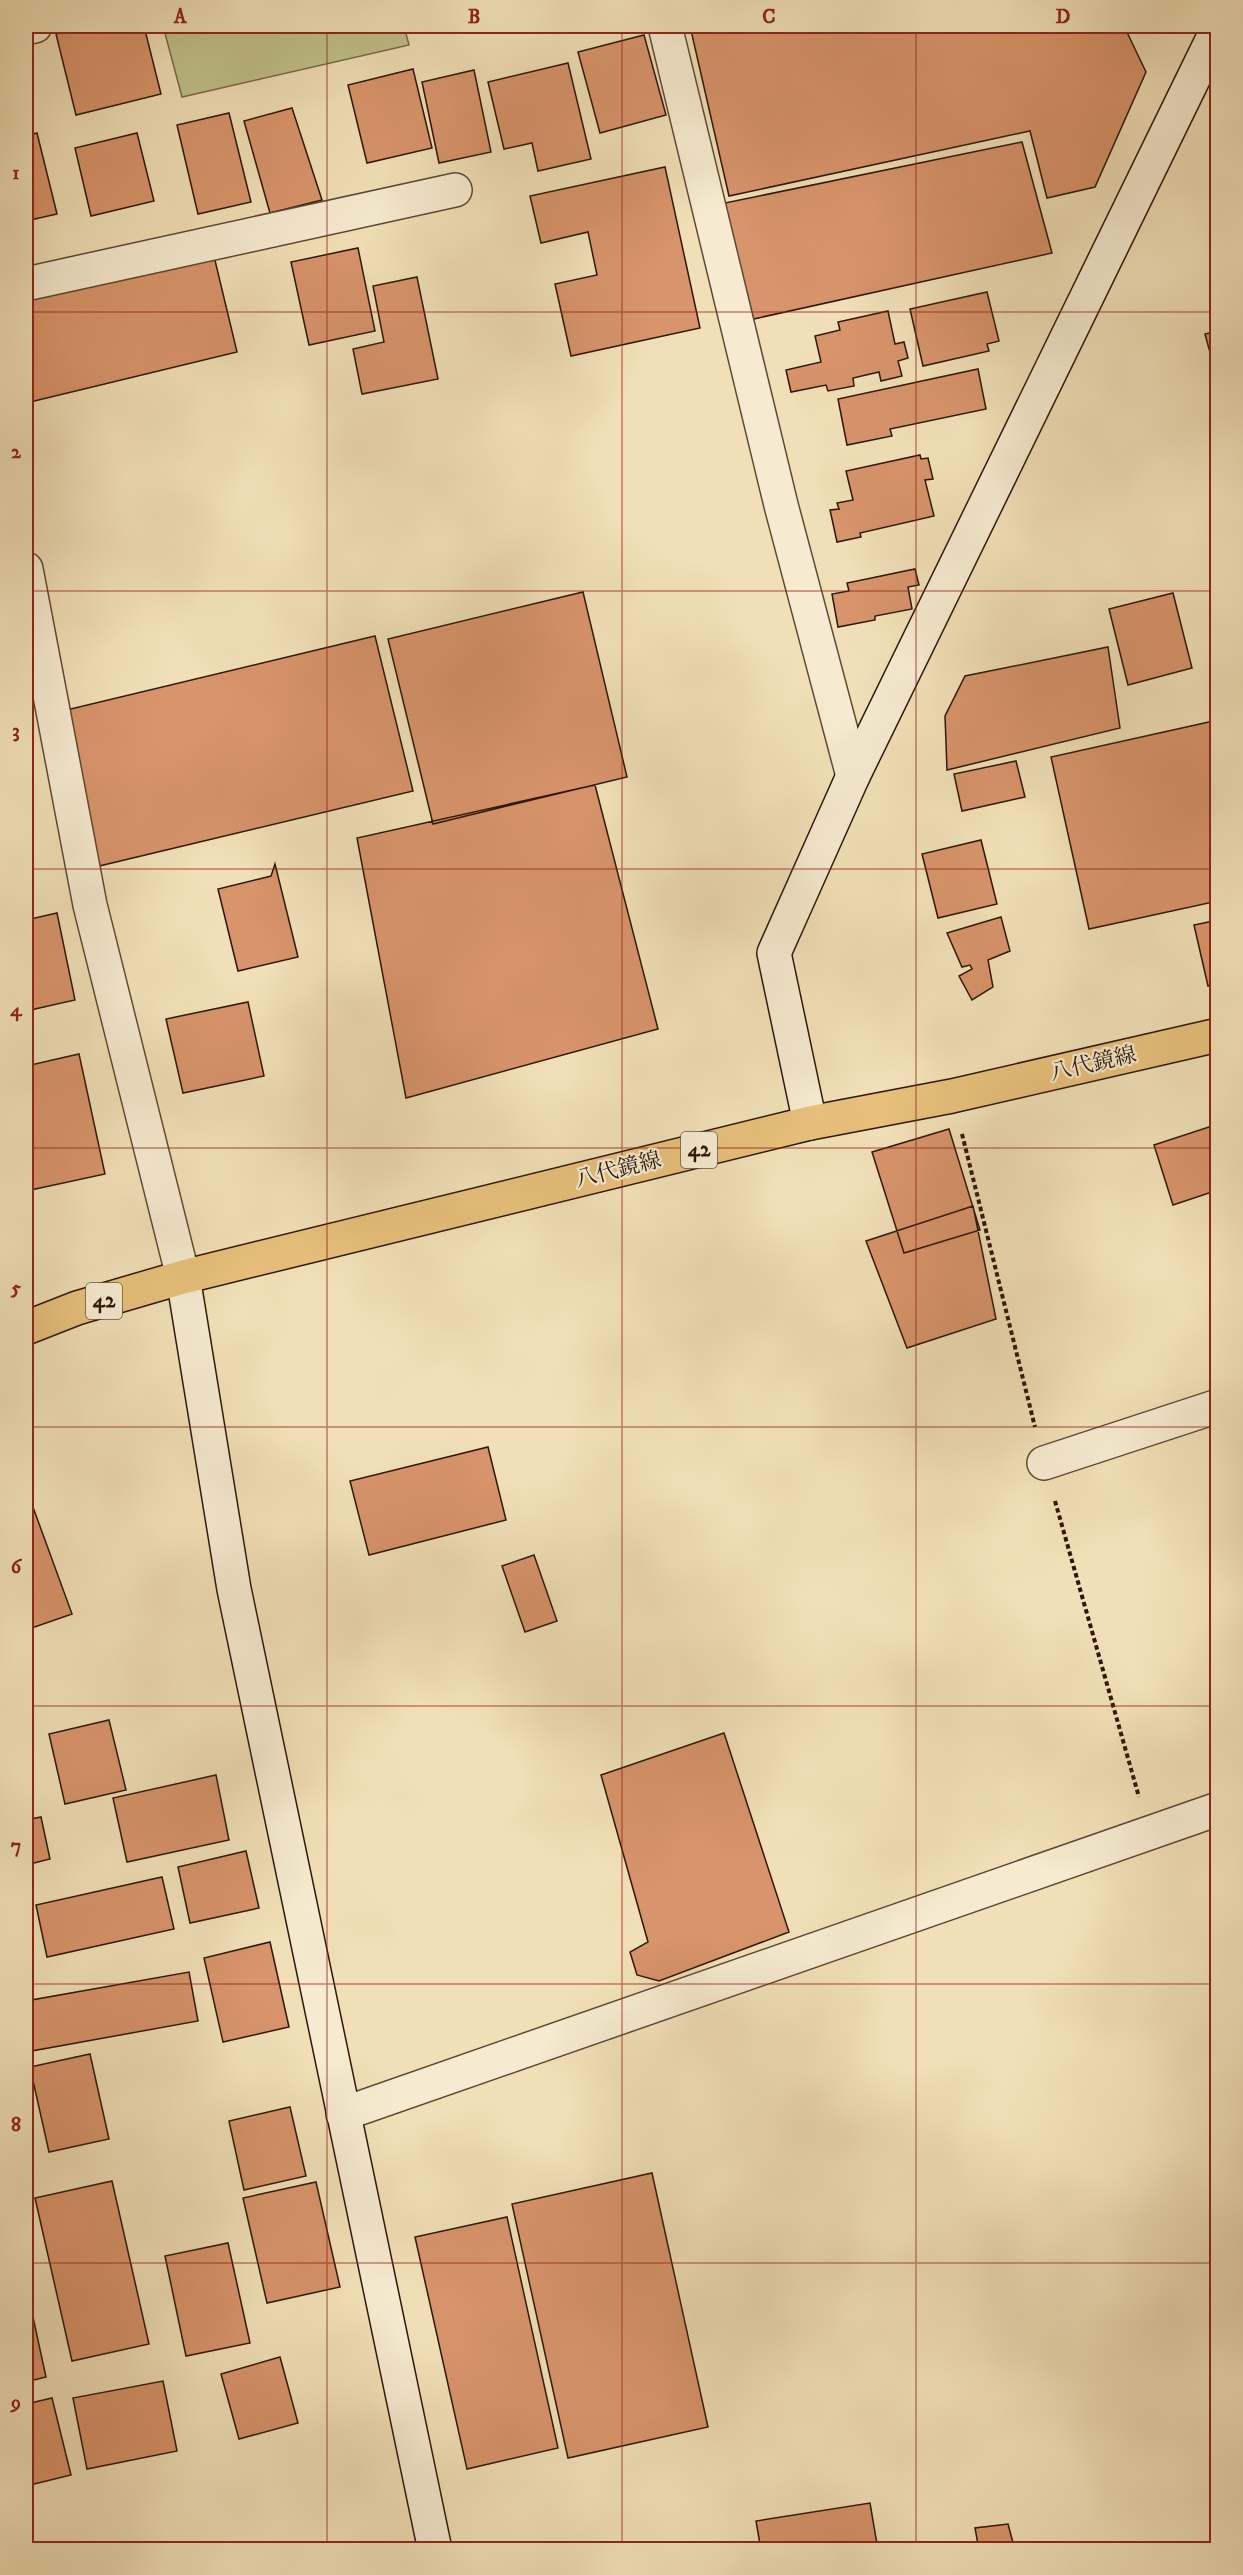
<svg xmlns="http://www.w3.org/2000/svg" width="1243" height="2575" viewBox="0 0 1243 2575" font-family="'IM FELL DW Pica','Noto Serif JP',serif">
<rect width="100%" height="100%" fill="#f1e0b7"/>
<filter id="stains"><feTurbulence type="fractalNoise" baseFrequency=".00333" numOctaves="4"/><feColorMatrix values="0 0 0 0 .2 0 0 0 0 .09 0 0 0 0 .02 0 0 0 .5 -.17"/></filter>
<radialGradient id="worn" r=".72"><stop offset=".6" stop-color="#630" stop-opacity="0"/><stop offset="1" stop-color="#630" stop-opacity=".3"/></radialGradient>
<path fill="#c0c18a" stroke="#766c49" stroke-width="1.5" d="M 163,26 L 404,26 L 409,45 L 182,97 Z"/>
<path fill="#d8946a" stroke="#2d1608" stroke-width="1.5" d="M 93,26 L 144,26 L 161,94 L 76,115 L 56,34 Z
M 690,26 L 1124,26 L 1146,72 L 1095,187 L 1047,198 L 1030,131 L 729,196 Z
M 644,35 L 666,115 L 600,133 L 578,52 Z
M 568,63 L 591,159 L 538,171 L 532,143 L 504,149 L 488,82 Z
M 413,69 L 432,148 L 367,163 L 348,85 Z
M 474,70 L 491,152 L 439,163 L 422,82 Z
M 292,108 L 322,200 L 270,213 L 244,121 Z
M 229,113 L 251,202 L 198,214 L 177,125 Z
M 37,133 L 57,214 L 26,221 L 26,136 Z
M 137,133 L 154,201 L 91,216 L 75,148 Z
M 1022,142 L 1052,253 L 749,320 L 720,204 Z
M 665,167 L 700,328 L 571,356 L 555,284 L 597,275 L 588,232 L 541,243 L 530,196 Z
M 358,248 L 375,331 L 309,345 L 291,262 Z
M 213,252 L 237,352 L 26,403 L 26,296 Z
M 417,277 L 438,379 L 362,394 L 353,349 L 384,342 L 373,286 Z
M 987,292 L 999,341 L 987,344 L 989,351 L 923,366 L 910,309 Z
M 888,311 L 895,344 L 904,342 L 908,358 L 898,361 L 902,376 L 881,381 L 879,372 L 853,378 L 854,386 L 828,391 L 826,385 L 791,392 L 786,370 L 821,362 L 815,336 L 840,330 L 838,322 Z
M 1218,331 L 1218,375 L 1216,375 L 1205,334 Z
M 978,369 L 986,409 L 890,429 L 892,436 L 847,445 L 838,399 Z
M 920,455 L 921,459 L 928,458 L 933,479 L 925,480 L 934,516 L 860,533 L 861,537 L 837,542 L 830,510 L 839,509 L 837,503 L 853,500 L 846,471 Z
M 915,569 L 919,585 L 908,587 L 912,609 L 875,616 L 875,620 L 838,627 L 832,594 L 849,591 L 847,583 Z
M 583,592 L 627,777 L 433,824 L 388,639 Z
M 1173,593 L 1192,668 L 1128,685 L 1109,609 Z
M 375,636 L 413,791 L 95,867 L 58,712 Z
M 1108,647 L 1120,728 L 947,770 L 945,716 L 965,676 Z
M 1218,720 L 1218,901 L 1089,929 L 1051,757 Z
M 1016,761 L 1025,797 L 962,811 L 954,774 Z
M 26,762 L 31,788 L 26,789 Z
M 595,785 L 658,1029 L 406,1098 L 357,838 Z
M 981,840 L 997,904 L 938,918 L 922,854 Z
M 275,864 L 298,957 L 238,971 L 218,889 L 271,876 Z
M 57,913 L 75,1000 L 26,1011 L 26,920 Z
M 1001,917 L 1010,951 L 988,960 L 993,987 L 972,1000 L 959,976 L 972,969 L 970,965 L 962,967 L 947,933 Z
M 1218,920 L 1218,984 L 1208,986 L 1194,925 Z
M 248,1002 L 264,1076 L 183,1093 L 166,1019 Z
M 79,1054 L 105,1174 L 26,1191 L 26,1066 Z
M 1218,1124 L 1218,1190 L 1173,1205 L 1154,1145 Z
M 949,1129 L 980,1230 L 904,1253 L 872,1152 Z
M 973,1206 L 996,1319 L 907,1348 L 866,1241 Z
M 488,1447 L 506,1520 L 369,1555 L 350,1481 Z
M 26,1488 L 72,1614 L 26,1630 Z
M 534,1555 L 557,1621 L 525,1632 L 502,1566 Z
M 109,1720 L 126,1790 L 65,1804 L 49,1734 Z
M 724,1733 L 789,1932 L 659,1981 L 637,1975 L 630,1952 L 648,1942 L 601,1775 Z
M 216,1775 L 229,1840 L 127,1862 L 113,1798 Z
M 41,1817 L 50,1859 L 26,1865 L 26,1820 Z
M 246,1851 L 259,1908 L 190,1923 L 178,1867 Z
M 162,1877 L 174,1929 L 47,1957 L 36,1905 Z
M 270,1942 L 289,2027 L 223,2042 L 204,1958 Z
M 189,1972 L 198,2021 L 26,2052 L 26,2001 Z
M 90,2054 L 109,2139 L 49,2152 L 30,2067 Z
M 290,2107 L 306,2176 L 244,2190 L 229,2121 Z
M 652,2173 L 708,2427 L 568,2458 L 512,2204 Z
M 112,2181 L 149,2344 L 72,2361 L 35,2198 Z
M 316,2182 L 340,2287 L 267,2303 L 243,2198 Z
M 507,2217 L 558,2448 L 467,2469 L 415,2237 Z
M 228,2243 L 250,2343 L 186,2356 L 165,2256 Z
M 26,2285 L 46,2377 L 26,2382 Z
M 280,2357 L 298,2423 L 239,2439 L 221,2374 Z
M 163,2381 L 177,2451 L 87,2469 L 73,2398 Z
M 52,2398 L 71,2475 L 26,2486 L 26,2404 Z
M 870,2503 L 878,2550 L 761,2550 L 756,2521 Z
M 1008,2524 L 1015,2550 L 979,2550 L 975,2528 Z"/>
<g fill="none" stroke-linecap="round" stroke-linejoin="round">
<g stroke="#5e4834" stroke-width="36">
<path id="street" d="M 665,26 L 781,505 L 853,776
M 26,28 L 35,26
M 26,284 L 455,190
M 26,569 L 90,905 L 183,1277
M 1044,1463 L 1218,1406
M 343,2114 L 1218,1809"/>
</g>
<g stroke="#2d1608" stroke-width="36">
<path id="secondary" d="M 810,1123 L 774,953 L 853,776 L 1218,28
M 183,1277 L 234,1589 L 435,2550"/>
</g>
<g stroke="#2d1608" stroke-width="36">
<path id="primary" d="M 26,1328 L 77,1308 L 183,1277 L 810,1123 L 952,1096 L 1218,1035"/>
</g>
<path stroke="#2d1608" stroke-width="4" stroke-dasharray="4.5 3" stroke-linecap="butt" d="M 962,1134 L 1035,1427
M 1055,1501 L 1139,1797"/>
<use href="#street" stroke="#f6ebd0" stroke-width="33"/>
<use href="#secondary" stroke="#f6ebd0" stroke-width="33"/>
<use href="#primary" stroke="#e8c07c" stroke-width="33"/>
</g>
<path fill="none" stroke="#8f2418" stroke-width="1.5" stroke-opacity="0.55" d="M 327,26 L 327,2550M 622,26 L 622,2550M 916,26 L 916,2550M 26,312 L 1218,312M 26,591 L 1218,591M 26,869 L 1218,869M 26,1148 L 1218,1148M 26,1427 L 1218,1427M 26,1706 L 1218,1706M 26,1984 L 1218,1984M 26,2263 L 1218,2263"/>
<g text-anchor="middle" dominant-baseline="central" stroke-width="4.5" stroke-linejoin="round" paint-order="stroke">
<g fill="#f6ebd0" stroke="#695644" stroke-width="1.5">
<rect x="681" y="1132" width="36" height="36" rx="4.5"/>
<rect x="86" y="1283" width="36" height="36" rx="4.5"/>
</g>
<g font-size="21" font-weight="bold" fill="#2d1608">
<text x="699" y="1150">42</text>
<text x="104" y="1301">42</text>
</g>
<g font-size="22" fill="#2d1608" stroke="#f6ebd0">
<text transform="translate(1093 1064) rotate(-13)">八代鏡線</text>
<text transform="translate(618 1170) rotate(-14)">八代鏡線</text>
</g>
</g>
<rect width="1243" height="2575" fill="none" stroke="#f1e0b7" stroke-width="66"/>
<rect x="33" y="33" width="1177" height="2509" fill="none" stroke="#8f2418" stroke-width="2"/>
<g font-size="20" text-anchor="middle" font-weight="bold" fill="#8f2418">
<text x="180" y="23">A</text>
<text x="474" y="23">B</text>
<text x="769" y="23">C</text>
<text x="1063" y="23">D</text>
<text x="16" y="179">1</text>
<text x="16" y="458">2</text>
<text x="16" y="737">3</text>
<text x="16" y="1016">4</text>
<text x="16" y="1294">5</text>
<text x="16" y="1573">6</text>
<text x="16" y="1852">7</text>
<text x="16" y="2131">8</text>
<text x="16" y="2409">9</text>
</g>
<rect width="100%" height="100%" filter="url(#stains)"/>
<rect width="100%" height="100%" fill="url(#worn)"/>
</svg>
